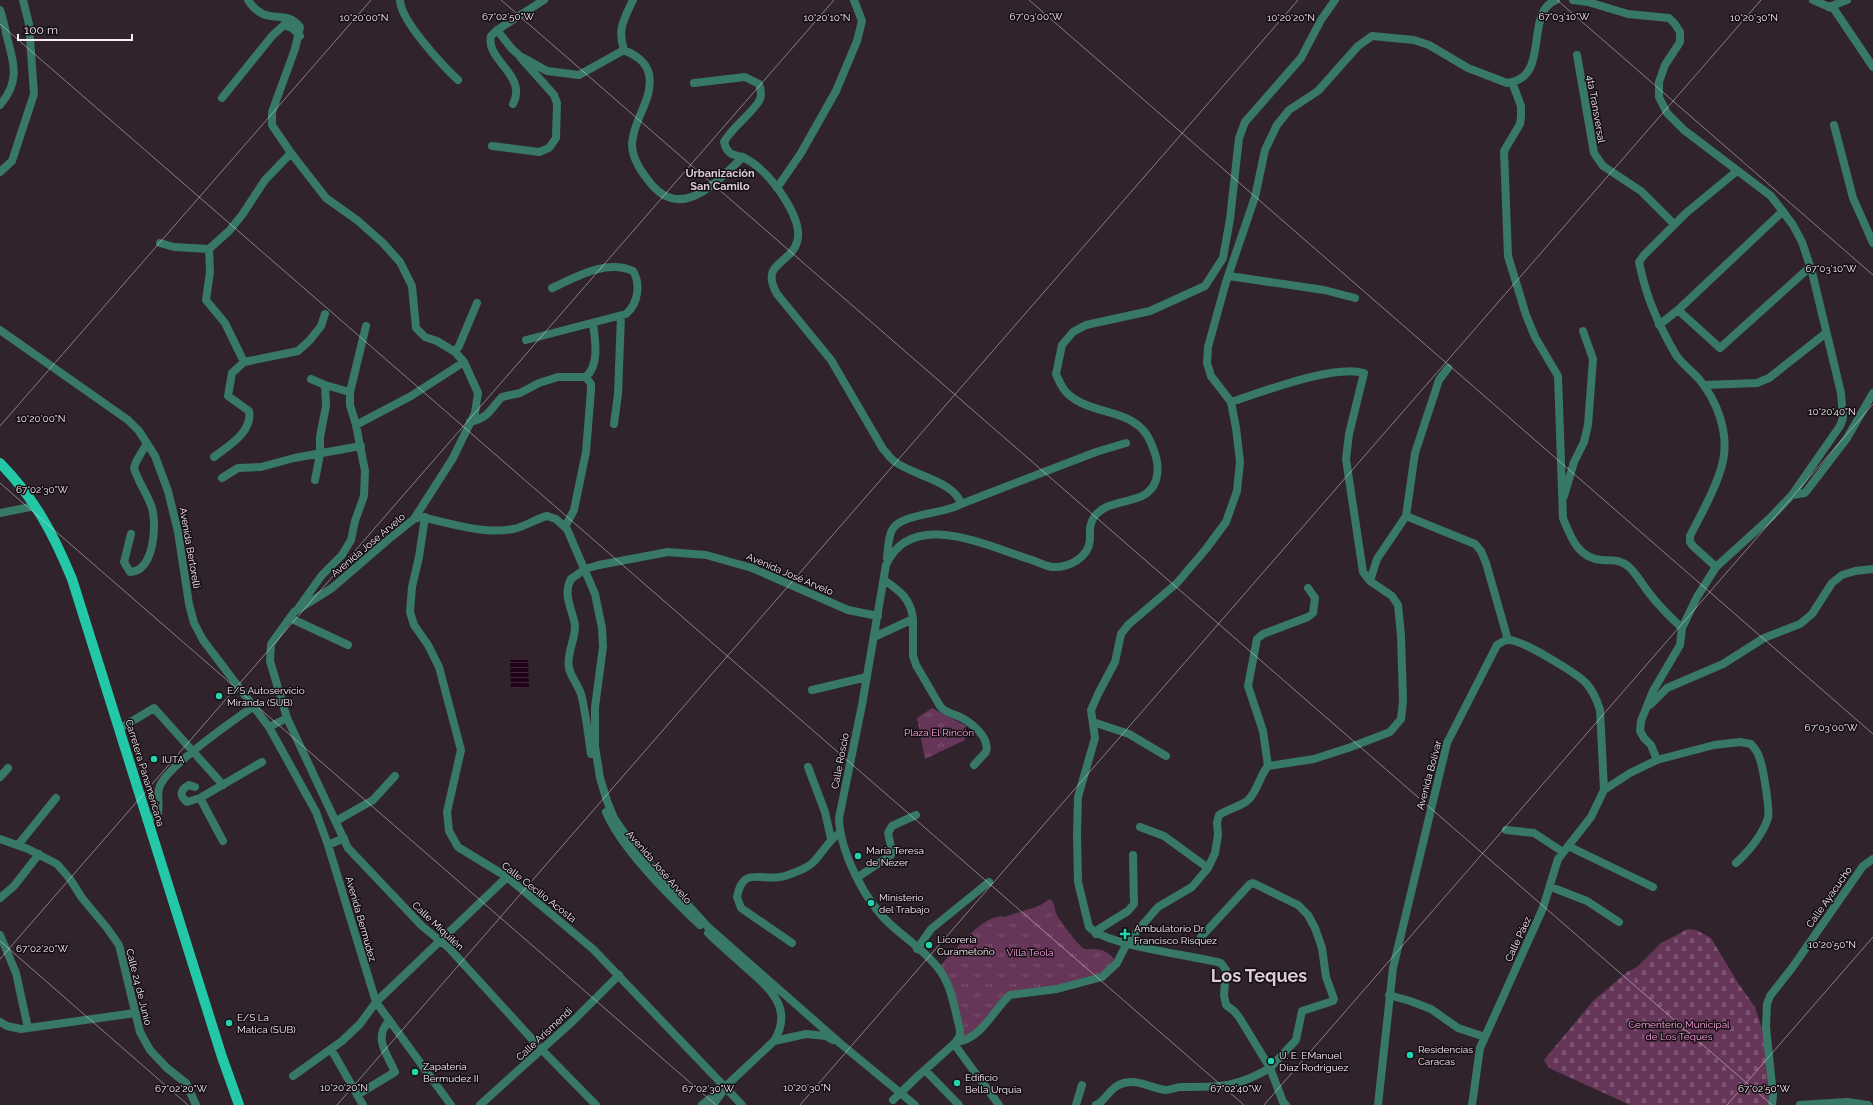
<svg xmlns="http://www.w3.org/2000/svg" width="1873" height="1105" viewBox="0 0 1873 1105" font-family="Raleway,sans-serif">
<defs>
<pattern id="grass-tufts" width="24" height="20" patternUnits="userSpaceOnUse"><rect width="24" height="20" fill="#663658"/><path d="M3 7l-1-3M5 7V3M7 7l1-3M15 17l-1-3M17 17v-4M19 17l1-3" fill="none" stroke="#7d5371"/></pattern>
<pattern id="cemetery-stones" width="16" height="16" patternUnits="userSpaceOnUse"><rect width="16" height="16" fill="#663658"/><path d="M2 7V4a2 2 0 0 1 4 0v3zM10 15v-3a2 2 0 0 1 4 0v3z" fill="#7d5371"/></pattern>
<pattern id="water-rules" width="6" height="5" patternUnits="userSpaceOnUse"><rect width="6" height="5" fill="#210019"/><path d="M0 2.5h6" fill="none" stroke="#42263b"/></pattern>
</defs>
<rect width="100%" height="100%" fill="#30232c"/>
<path fill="url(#grass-tufts)" d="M 932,708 L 966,726 L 965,740 L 925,759 L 917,718 Z
M 1050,899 C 1055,904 1054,907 1056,913 C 1059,920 1078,946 1085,949 C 1088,950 1092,949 1094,949 C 1106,950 1111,954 1117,963 L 1102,977 L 1010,995 L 984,1025 L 956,1042 L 960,1029 L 938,968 C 952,954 984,912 1004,917 L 1039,906 Z"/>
<path fill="url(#cemetery-stones)" d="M 1688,929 L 1696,930 L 1711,938 L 1738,983 L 1755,1007 L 1764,1035 L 1769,1105 L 1630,1105 L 1549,1068 L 1544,1060 L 1593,1001 L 1627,972 L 1637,967 L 1661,943 Z"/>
<path fill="url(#water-rules)" d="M 510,660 L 528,660 L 529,687 L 511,688 Z"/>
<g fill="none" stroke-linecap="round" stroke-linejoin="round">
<path stroke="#377867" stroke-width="8" d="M 248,0 C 266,28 284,7 300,27 L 295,49 L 272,112 L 272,125 L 291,153 L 326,198 L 357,220 L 383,243 L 400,262 L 412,286 L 416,328 L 425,337 L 437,341 L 455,352 L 464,362 L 478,393 L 475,413 L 453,458 L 414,519
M 400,0 C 400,20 443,66 458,80
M 544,0 L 497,30 L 512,49 L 520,56 L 547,71 L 579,75 L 624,50 C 635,55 646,61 649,74 C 654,99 633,119 632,144 C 632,158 640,170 648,180 C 680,224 716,182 743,157 C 748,160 754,163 758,167 C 775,181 800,216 798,237 C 795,265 758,260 777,294 L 831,360 L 883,449 C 887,453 890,458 894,461 C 911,475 955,481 961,504 C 946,514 901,513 892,530 C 888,538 888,549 887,558
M 1573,0 L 1588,2 L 1628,14 L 1669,18 L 1675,24 L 1680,32 L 1680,42 L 1665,65 L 1659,82 L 1659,97 L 1667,113 L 1684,130 L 1771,196 L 1793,225 L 1802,242 L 1812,272 L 1841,393 L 1843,418 L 1840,426 L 1792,495 L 1770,518 L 1716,567 L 1697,597 L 1682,628 L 1680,645 L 1653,691 L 1641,721 L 1640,731 L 1644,738 L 1651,745 L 1657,760
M 1813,0 L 1834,9 L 1873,67
M 1829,7 L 1847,0
M 0,10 C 4,21 5,30 8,41 C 15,66 19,83 0,105
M 497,30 L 491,36 C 485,60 528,75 513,104
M 624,50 C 617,29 624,19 633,0
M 1577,55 L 1594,153 L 1603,166 L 1641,191 L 1674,224
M 1512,82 L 1521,106 L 1521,117 L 1520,124 L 1504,151 L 1508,256 L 1526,315 L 1535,337 L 1558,376 L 1563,518 C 1571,538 1578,558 1602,560 C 1613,561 1619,559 1628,566 C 1636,573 1642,584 1649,593 C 1659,606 1670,617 1682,628
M 694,83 L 745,77 L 759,84 C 761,89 762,93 760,99 C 756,110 732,127 724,142 C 727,154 732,155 743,157
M 222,98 L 272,36 L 284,25 L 292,28 L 300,36
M 1834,125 L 1853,198 L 1873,243
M 492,146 L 539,152 L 549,148 L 556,138 L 557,103 L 554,95 L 521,58
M 0,172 L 12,161 L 34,94 L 29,24 L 23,0
M 777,188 L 801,153 L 836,91 L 857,41 L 862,21 L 854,0
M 160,243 L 174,247 L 209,249 L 229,231 L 242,215 L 265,180 L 291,153
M 209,249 L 210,272 L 206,300 L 225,323 L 244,362
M 1229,276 L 1324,290 L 1355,298
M 1678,310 L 1720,348 L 1810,267
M 1659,325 L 1678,310 L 1783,211
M 0,330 L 128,420 L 139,431 L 155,456 L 168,491 L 178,532 L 189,604 L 194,623 L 203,640 L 269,727 L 316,812 L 328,845 L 376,1002 L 451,1105
M 526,340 L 626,314 C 638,304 641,284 633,271 C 606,259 576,277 552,288
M 455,352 L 459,346 L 477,303
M 311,379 L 325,385 L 350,392
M 1704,385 L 1757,383 L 1769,378 L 1826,333
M 1231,402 C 1262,392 1334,364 1364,373 L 1349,434 L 1346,459 L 1363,572 L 1370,581
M 470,422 C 490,417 489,410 502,397 L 520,393 L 539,383 L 558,377 L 586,377 C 600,364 595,340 593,323
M 614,424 L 618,394 L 621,316
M 356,425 L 411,396 L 464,362
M 214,457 C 228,446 253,432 249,411 L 228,396 L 232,373 L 244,362 L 298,351 L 310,340 L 321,326 L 325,314
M 222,478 L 238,468 L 261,467 L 294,458 L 361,446
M 315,480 L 320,454 L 320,437 L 326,406 L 325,385
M 1792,495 L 1805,493 L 1847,438 L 1873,393
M 1564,496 L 1574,462 L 1584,442 L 1588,425 L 1593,359 L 1583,331
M 961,504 L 1096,452 L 1126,443
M 0,513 L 35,506
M 1406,516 L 1415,453 L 1439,380 L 1448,368
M 425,517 L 419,557 L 412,587 L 410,612 L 414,625 L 428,645 L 439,667 L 461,750 L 447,812 L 449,831 L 458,847 L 507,877 L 593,949 L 742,1105
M 565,527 L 574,510 L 586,452 L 591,390 L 591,384 L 586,377
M 131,534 L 124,562 L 130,572 C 154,571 157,526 152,508 C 148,495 138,482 134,468 L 136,462 L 147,443
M 599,565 L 668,552 L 706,555 L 752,568 L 848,610 L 878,616
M 1716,567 L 1693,546 L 1690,542 L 1690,536 C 1702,512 1717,487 1723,461 C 1729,432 1717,401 1699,379 C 1692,371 1682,364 1676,355 C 1658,324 1646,297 1639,262 L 1644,255 L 1686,213 L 1737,171
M 571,579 C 562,595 573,610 575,626 C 575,641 566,655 569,668 C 571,677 578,685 581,694 C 586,713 588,734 591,754
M 884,580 C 900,591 911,599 913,619
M 299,607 L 322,575 L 342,555 L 351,540 L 355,521 L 364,496 L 365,471 L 356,425 L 350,405 L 350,392 L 366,326
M 290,618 L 348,645
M 874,637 L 913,619 L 913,656 L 916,665 L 940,706 C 945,713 954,714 962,718 C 973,724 990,738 986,752 L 974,765
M 812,690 L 867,677
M 1650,705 L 1667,688 L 1723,664 L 1764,638 L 1800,624 L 1812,614 L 1832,583 L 1842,575 L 1855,571 L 1873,569
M 1093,722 L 1129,734 L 1166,756
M 269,727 L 287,718
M 119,729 L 154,708 L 223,785
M 1268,766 L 1263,731 L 1248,686 L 1257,639 L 1263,634 L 1308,617 L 1313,613 L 1315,598 L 1308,588
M 808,767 L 825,812 L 831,839
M 0,777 L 8,768
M 195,787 L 189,785 C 180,790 179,795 187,802 L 200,798 L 262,762
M 200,798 L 223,841
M 606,812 C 622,850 669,896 700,925
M 147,821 L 158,813 C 160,804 156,794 160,786 C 167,766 234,720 254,706
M 336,821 L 373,800 L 395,776
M 1140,827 L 1164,836 L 1208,868
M 1506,830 L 1534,833 L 1563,852
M 0,839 L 28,849 L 57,864 L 70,879 L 82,898 L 107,928 L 119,945 L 140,1032 L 150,1050 L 167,1068 L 186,1083 L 196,1105
M 18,845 L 56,798
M 328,845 L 344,838
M 1568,846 L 1653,887
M 858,877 L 891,855 L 892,851 L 888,833 L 892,826 L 916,815
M 1551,887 L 1587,901 L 1619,922
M 0,898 L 14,886 L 39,854
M 708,933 C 719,944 731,954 743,965 C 767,986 795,1007 774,1041
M 1096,934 L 1099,929 L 1128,911 L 1134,904 L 1133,855
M 0,935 L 16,973 L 28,1028
M 1201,937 L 1250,884 L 1253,883 L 1298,905 L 1308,915 L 1315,928 L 1322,948 L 1326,977 L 1334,999 L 1333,1001 L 1302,1011 L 1296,1040 L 1270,1068 L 1239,1017 L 1234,1011 L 1226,1005 L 1224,995 L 1226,970 L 1221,963 C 1192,955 1107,946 1089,927 L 1078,882 L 1077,835 L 1078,797 L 1095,738 L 1091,710 L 1098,694 L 1115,662 L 1121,634 L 1128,625 L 1177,583 L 1206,549 L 1226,522 L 1237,491 L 1240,462 L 1236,428 L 1231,402 L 1211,376 L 1207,363 L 1208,347 L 1226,282 L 1255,197 L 1265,150 L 1277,125 L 1289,110 L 1318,91 L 1358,46 L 1372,36 L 1414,40 L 1429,45 L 1468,68 L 1507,83 C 1552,78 1523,13 1556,0
M 792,943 L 741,908 L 737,897 C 743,864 763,883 785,876 C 796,872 810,868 817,858 C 825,849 829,840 840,833
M 917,949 L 931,929 L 989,882
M 1389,995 L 1410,1001 L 1431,1009 L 1458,1028 L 1485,1037
M 0,1022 L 7,1026 L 21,1029 L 135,1013
M 956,1042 C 982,1039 992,1011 1010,995 L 1057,989 L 1102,977 L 1117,963 L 1127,943 L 1158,907 L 1192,887 L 1208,868 L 1215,853 L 1218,835 L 1217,823 L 1219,815 C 1228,809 1239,807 1247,801 C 1258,792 1259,776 1268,766 L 1314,759 L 1351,747 L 1390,732 L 1401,719 L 1403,701 L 1401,635 L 1398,605 L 1392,596 L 1370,581 L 1377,559 L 1406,516 L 1475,544 L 1481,551 L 1486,563 L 1508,640
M 954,1044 L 999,1105
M 331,1049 L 363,1105
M 925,1070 L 959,1105
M 293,1076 L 342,1041 L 360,1024 L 376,1002 L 507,877
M 918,1076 L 956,1042 L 960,1035 L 960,1030 C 955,1011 952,988 941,972 C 929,954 905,938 890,924 C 865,901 840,852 839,818 L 862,705 L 886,565 C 911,508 987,546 1029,559 C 1036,561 1045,566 1052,567 C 1069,568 1088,558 1090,540 C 1090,531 1089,525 1094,517 C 1110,495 1147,508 1156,480 C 1160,467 1156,455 1151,443 C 1137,407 1093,417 1068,394 C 1062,389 1059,381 1056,374 L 1062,345 L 1073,332 L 1086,325 L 1150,311 L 1205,286 L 1223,258 L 1230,219 L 1239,138 L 1245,122 L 1301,58 L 1321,20 L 1335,0
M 357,1095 L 395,1072 C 387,1054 373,1038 389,1021
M 480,1105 L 573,1021 L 619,975
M 596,1105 L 542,1050 L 449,948 L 422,926 L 348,848 L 287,718 L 270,661 L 271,644 L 294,612 L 332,588 L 389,539 L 414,519 L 421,517 C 449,523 485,535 513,529 C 525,527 535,519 547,516 L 556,519 L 567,529 L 595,594 L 602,628 L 603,647 L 595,707 L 595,746 L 600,778 L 607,801 L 614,818 L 631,843 L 708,927 L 841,1044 L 915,1105
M 702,1105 L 725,1087 L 774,1041 L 806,1034 L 826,1036 L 833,1040
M 713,1105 L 725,1088
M 1076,1105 L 1082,1085
M 1096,1105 C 1107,1100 1110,1086 1124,1083 C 1140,1079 1152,1089 1166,1090 C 1171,1090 1176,1087 1181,1087 C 1219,1087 1236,1088 1270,1068 L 1283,1102 L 1286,1105
M 1378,1105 L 1393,968 L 1447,743 L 1497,645 C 1500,643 1505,640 1508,640 C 1521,639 1576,673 1586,683 C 1593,691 1597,700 1600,710 L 1604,790
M 1472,1105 L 1480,1048 L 1543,908 L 1558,859 L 1591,817 L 1604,790 L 1630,773 L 1657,760 L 1714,745 L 1740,742 L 1751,744 C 1754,748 1758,752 1759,757 C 1763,765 1770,810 1768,818 C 1762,836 1750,850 1736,863
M 1772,1105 L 1773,1095 L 1766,1027 L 1767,1004 L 1770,996 L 1792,968 L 1863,866 L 1873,859
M 1800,1105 L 1847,1102 L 1868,1105"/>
<path stroke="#23c8a6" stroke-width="10" d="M 0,463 C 35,499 53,533 72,579 L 222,1057 L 239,1105"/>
<path stroke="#377867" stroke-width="8" d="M 571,579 L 585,569 L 599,565
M 893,1100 L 918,1076"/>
</g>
<path fill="none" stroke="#f7eef4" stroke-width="1" stroke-opacity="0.45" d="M 501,0 L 1772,1105M 1029,0 L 1873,734M 1557,0 L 1873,275M 0,24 L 1244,1105M 0,426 L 371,0M 0,483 L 716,1105M 0,941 L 188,1105M 0,959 L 834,0M 337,1105 L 1298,0M 800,1105 L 1761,0M 1264,1105 L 1873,404M 1727,1105 L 1873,937"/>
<g fill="#20d5b0" stroke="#150e12" stroke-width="1.5">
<circle cx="219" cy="696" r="4"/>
<circle cx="154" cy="759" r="4"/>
<circle cx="858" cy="856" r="4"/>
<circle cx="871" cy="903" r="4"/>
<path d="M1123 928h4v4h4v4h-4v4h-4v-4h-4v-4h4z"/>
<circle cx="929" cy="945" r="4"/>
<circle cx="229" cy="1023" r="4"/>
<circle cx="1410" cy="1055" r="4"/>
<circle cx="1271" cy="1061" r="4"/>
<circle cx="415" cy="1072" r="4"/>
<circle cx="957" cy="1083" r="4"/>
</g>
<g text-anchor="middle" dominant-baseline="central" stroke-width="3" stroke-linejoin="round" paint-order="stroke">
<g font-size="10" fill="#f7eef4" stroke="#150e12">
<text transform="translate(1596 109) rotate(80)">4ta Transversal</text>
<text transform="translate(368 545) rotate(-40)">Avenida Jose Arvelo</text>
<text transform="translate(190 548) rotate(80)">Avenida Bertorelli</text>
<text transform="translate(790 574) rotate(23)">Avenida José Arvelo</text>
<text transform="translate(840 761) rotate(-79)">Calle Roscio</text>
<text transform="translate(145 773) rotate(73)">Carretera Panamericana</text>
<text transform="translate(1429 775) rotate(-75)">Avenida Bolívar</text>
<text transform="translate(659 867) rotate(49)">Avenida José Arvelo</text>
<text transform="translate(539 892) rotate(38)">Calle Cecilio Acosta</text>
<text transform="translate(1829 897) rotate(-55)">Calle Ayacucho</text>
<text transform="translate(361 919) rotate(74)">Avenida Bermúdez</text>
<text transform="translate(438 926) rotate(43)">Calle Miquilén</text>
<text transform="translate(1518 939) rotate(-65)">Calle Páez</text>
<text transform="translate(139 987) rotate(76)">Calle 24 de Junio</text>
<text transform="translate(544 1034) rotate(-43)">Calle Arismendi</text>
</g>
<g font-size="10" fill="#f7eef4" stroke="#150e12" text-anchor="start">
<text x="227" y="690">E/S Autoservicio<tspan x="227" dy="12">Miranda (SUB)</tspan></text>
<text x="162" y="759">IUTA</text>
<text x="866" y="850">María Teresa<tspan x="866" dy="12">de Nezer</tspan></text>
<text x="879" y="897">Ministerio<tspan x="879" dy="12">del Trabajo</tspan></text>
<text x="1134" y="928">Ambulatorio Dr.<tspan x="1134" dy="12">Francisco Risquez</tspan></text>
<text x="937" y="939">Licorería<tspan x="937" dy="12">Curametoño</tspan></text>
<text x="237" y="1017">E/S La<tspan x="237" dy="12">Matica (SUB)</tspan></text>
<text x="1418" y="1049">Residencias<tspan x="1418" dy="12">Caracas</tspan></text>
<text x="1279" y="1055">U. E. EManuel<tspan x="1279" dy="12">Díaz Rodriguez</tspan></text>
<text x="423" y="1066">Zapatería<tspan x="423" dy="12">Bermudez II</tspan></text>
<text x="965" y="1077">Edificio<tspan x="965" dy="12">Bella Urquia</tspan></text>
</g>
<g font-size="10" fill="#ffa5e4" stroke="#150e12">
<text x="939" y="732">Plaza El Rincón</text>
<text x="1030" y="952">Villa Teola</text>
<text x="1679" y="1024">Cementerio Municipal<tspan x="1679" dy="12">de Los Teques</tspan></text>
</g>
<g font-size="11" font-weight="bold" fill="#deccd8" stroke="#150e12">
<text x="720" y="173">Urbanización<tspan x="720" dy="13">San Camilo</tspan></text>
</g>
<g font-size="18" font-weight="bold" fill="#deccd8" stroke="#150e12">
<text x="1259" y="975">Los Teques</text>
</g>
</g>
<g font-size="10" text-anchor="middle" fill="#f7eef4" stroke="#150e12" stroke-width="3" stroke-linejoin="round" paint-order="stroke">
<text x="508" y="20">67°02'50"W</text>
<text x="1036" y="20">67°03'00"W</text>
<text x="1564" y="20">67°03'10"W</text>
<text x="1754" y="21">10°20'30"N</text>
<text x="364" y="21">10°20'00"N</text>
<text x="827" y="21">10°20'10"N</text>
<text x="1291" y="21">10°20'20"N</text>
<text x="1831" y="272">67°03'10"W</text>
<text x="1832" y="415">10°20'40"N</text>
<text x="41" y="422">10°20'00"N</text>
<text x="42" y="493">67°02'30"W</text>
<text x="1831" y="731">67°03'00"W</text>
<text x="1832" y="948">10°20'50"N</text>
<text x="42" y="952">67°02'20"W</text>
<text x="344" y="1091">10°20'20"N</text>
<text x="807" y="1091">10°20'30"N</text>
<text x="181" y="1092">67°02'20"W</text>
<text x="708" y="1092">67°02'30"W</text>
<text x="1236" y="1092">67°02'40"W</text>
<text x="1764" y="1092">67°02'50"W</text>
</g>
<path d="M18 34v6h114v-6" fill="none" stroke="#f7eef4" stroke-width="2"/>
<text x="24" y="34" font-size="12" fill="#f7eef4" stroke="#150e12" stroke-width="3" paint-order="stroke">100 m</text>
</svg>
